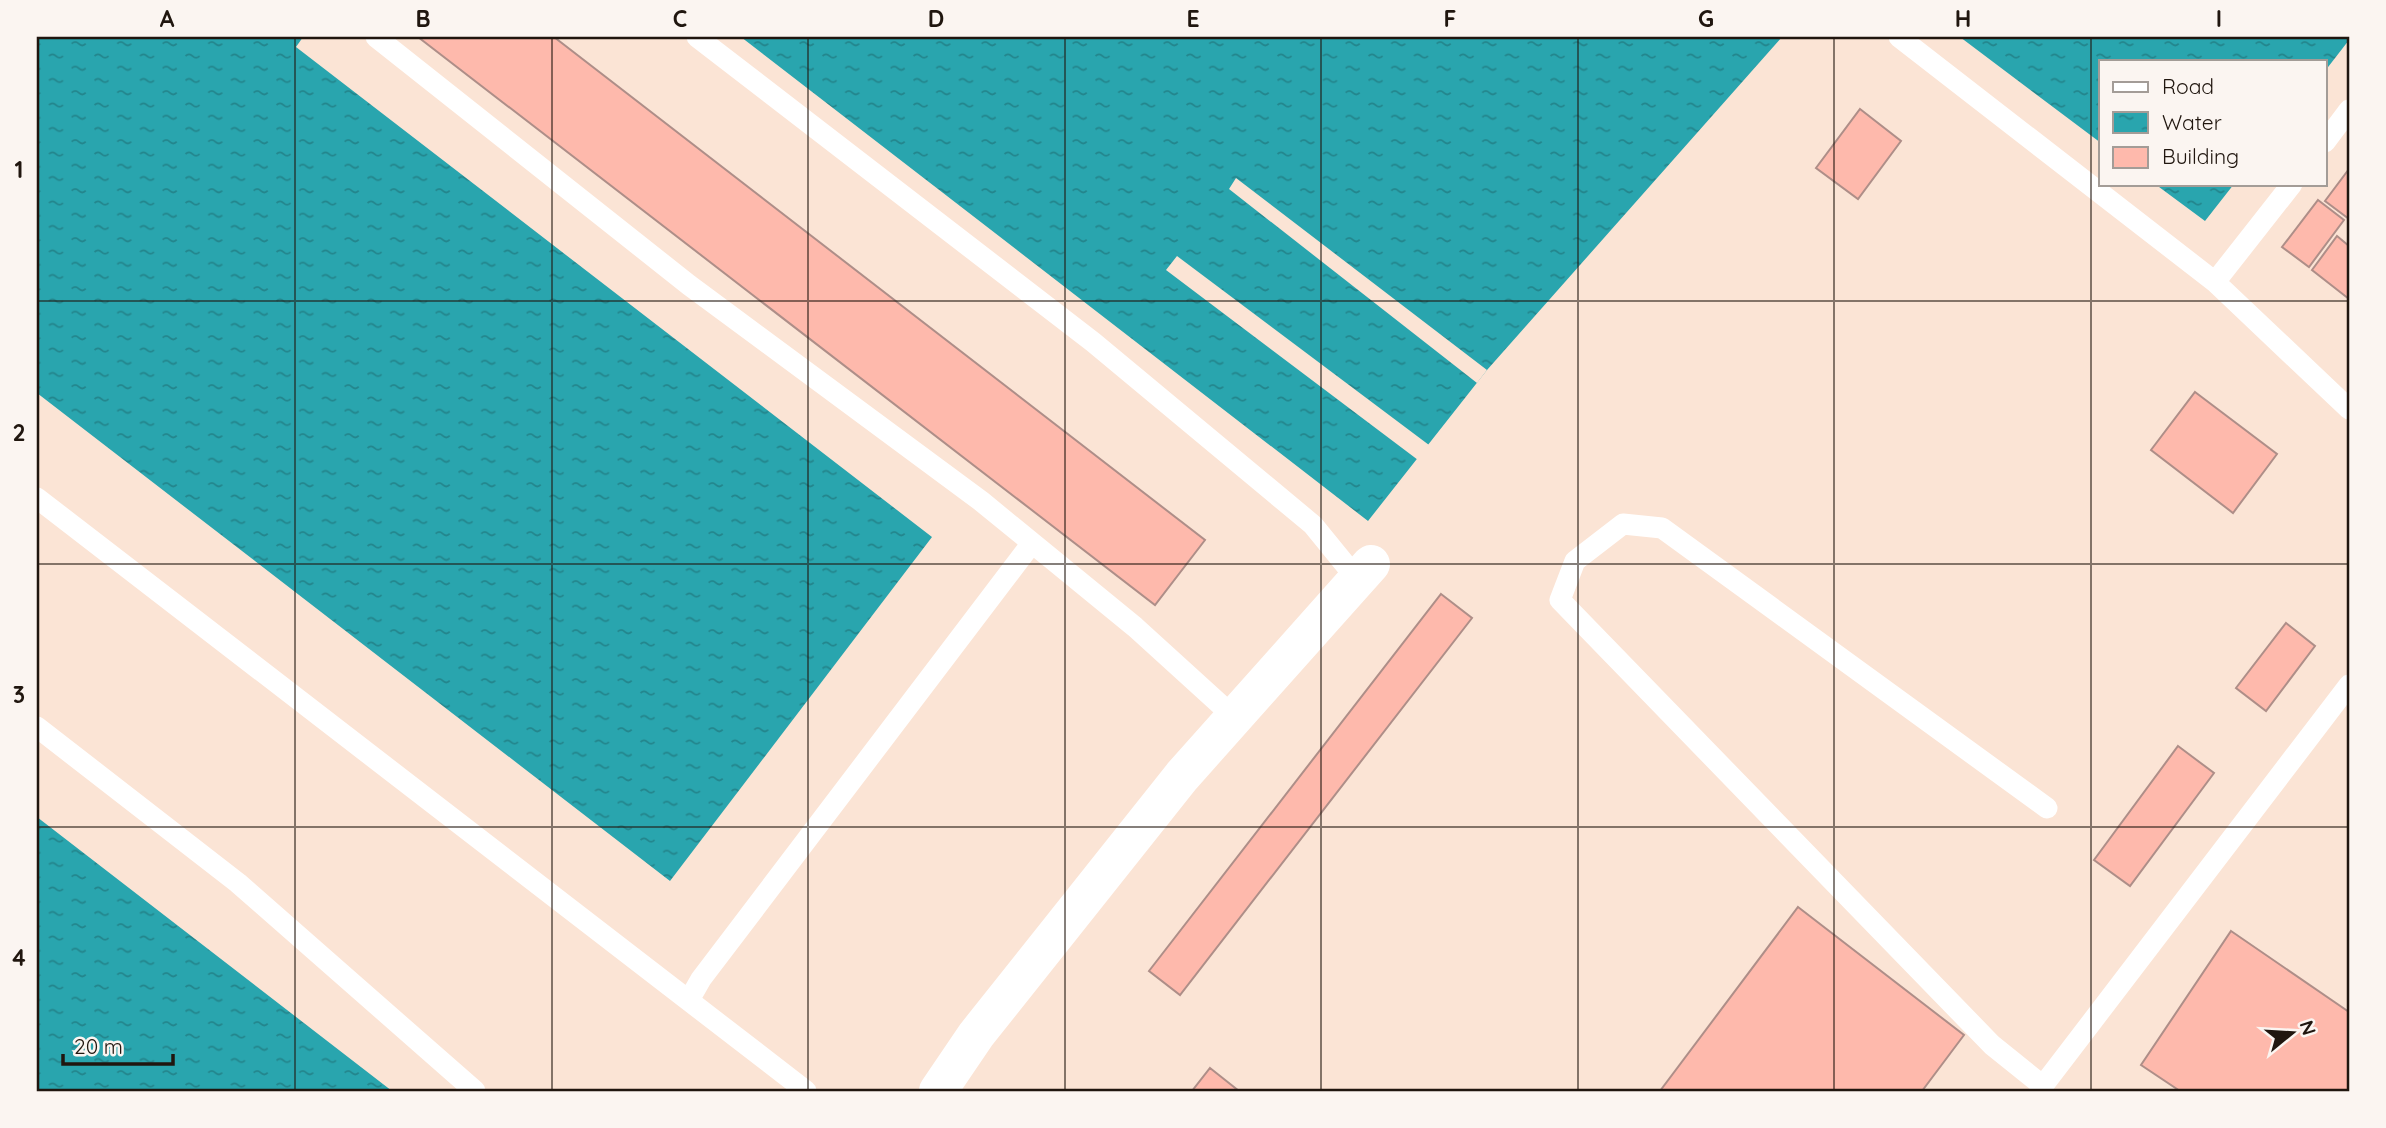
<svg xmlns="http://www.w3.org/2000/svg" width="2386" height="1128" viewBox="0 0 2386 1128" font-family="Quicksand,sans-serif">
<defs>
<pattern id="water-ripples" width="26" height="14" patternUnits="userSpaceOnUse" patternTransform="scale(1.75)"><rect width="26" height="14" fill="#29a5ae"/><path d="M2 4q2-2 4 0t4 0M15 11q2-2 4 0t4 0" fill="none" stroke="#23858c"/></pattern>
</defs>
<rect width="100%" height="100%" fill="#fbe4d5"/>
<path fill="url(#water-ripples)" d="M 37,37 L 303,37 L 296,47 L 932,537 L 670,881 L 37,393 Z
M 741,37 L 1782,37 L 1487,370 L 1368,521 Z
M 1960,37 L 2349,37 L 2349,40 L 2325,71 L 2325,61 L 2101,61 L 2101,143 Z
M 2155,184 L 2234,184 L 2205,221 Z
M 37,817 L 392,1091 L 37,1091 Z"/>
<path fill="#fbe4d5" d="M 1236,178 L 1487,370 L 1477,383 L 1229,189 Z
M 1177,256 L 1429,445 L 1418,460 L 1166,270 Z"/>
<path fill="#feb9ac" stroke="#ae8e88" stroke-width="2" d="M 418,37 L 554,37 L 1205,540 L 1155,605 Z
M 1860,109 L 1901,141 L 1858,199 L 1816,168 Z
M 2349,169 L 2349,219 L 2325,201 Z
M 2318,200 L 2344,220 L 2309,267 L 2282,247 Z
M 2337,236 L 2349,246 L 2349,299 L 2312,270 Z
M 2195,392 L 2277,454 L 2233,513 L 2151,450 Z
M 1441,594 L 1472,618 L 1180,995 L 1149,971 Z
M 2286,623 L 2315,646 L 2266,711 L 2236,688 Z
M 2178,746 L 2214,773 L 2130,886 L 2094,860 Z
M 1798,907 L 1964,1035 L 1922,1091 L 1660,1091 Z
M 2231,931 L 2349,1012 L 2349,1091 L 2180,1091 L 2141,1065 Z
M 1210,1068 L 1239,1091 L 1192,1091 Z"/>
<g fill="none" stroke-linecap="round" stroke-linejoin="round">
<path stroke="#fff" stroke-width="21" d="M 376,37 L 689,285 L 981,501 L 1135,627 L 1234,717
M 697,37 L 1093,342 L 1313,525 L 1357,579
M 1899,37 L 2215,282 L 2349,409
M 2325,142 L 2349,110
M 2215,282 L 2292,184
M 37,498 L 806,1091
M 37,727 L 238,883 L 475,1091
M 689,1000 L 701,979 L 1032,543
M 2043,1086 L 1992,1045 L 1560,600 L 1575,561 L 1623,524 L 1662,528 L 2047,808
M 2039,1091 L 2349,685"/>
<path stroke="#fff" stroke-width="38" d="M 938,1091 L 976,1035 L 1182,776 L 1371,564"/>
</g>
<path fill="none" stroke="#20160f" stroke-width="2" stroke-opacity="0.55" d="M 295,37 L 295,1091M 552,37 L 552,1091M 808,37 L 808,1091M 1065,37 L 1065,1091M 1321,37 L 1321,1091M 1578,37 L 1578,1091M 1834,37 L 1834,1091M 2091,37 L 2091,1091M 37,301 L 2349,301M 37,564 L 2349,564M 37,827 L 2349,827"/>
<rect width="2386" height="1128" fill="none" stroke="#fbf5f1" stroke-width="77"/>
<rect x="2099" y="60" width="228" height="126" fill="#fbf5f1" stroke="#a39c97" stroke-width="2"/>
<rect x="2113" y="82" width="35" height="10" fill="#ffffff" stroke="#a39c97" stroke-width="2"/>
<text x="2162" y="94" font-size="21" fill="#20160f">Road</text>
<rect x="2113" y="112" width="35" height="21" fill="url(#water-ripples)" stroke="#a39c97" stroke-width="2"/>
<text x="2162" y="130" font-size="21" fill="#20160f">Water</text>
<rect x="2113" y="147" width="35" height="21" fill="#feb9ac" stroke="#a39c97" stroke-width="2"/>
<text x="2162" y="164" font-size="21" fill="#20160f">Building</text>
<g transform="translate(2292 1033) rotate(72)" stroke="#fbf5f1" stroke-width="5" paint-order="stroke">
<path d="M0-5L12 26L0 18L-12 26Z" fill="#20160f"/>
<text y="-10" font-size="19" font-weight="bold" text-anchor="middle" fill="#20160f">N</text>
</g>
<path d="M63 1054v10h110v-10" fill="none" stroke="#20160f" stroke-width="3.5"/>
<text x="74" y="1054" font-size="21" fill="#20160f" stroke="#fbf5f1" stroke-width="5" paint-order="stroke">20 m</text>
<rect x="38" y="38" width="2310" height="1052" fill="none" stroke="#20160f" stroke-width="2.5"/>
<g font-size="23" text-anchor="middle" font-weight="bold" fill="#20160f">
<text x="167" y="27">A</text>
<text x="423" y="27">B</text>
<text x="680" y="27">C</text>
<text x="936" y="27">D</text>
<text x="1193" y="27">E</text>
<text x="1450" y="27">F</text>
<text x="1706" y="27">G</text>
<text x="1963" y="27">H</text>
<text x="2219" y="27">I</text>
<text x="19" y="178">1</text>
<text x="19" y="441">2</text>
<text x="19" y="703">3</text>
<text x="19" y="966">4</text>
</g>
</svg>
